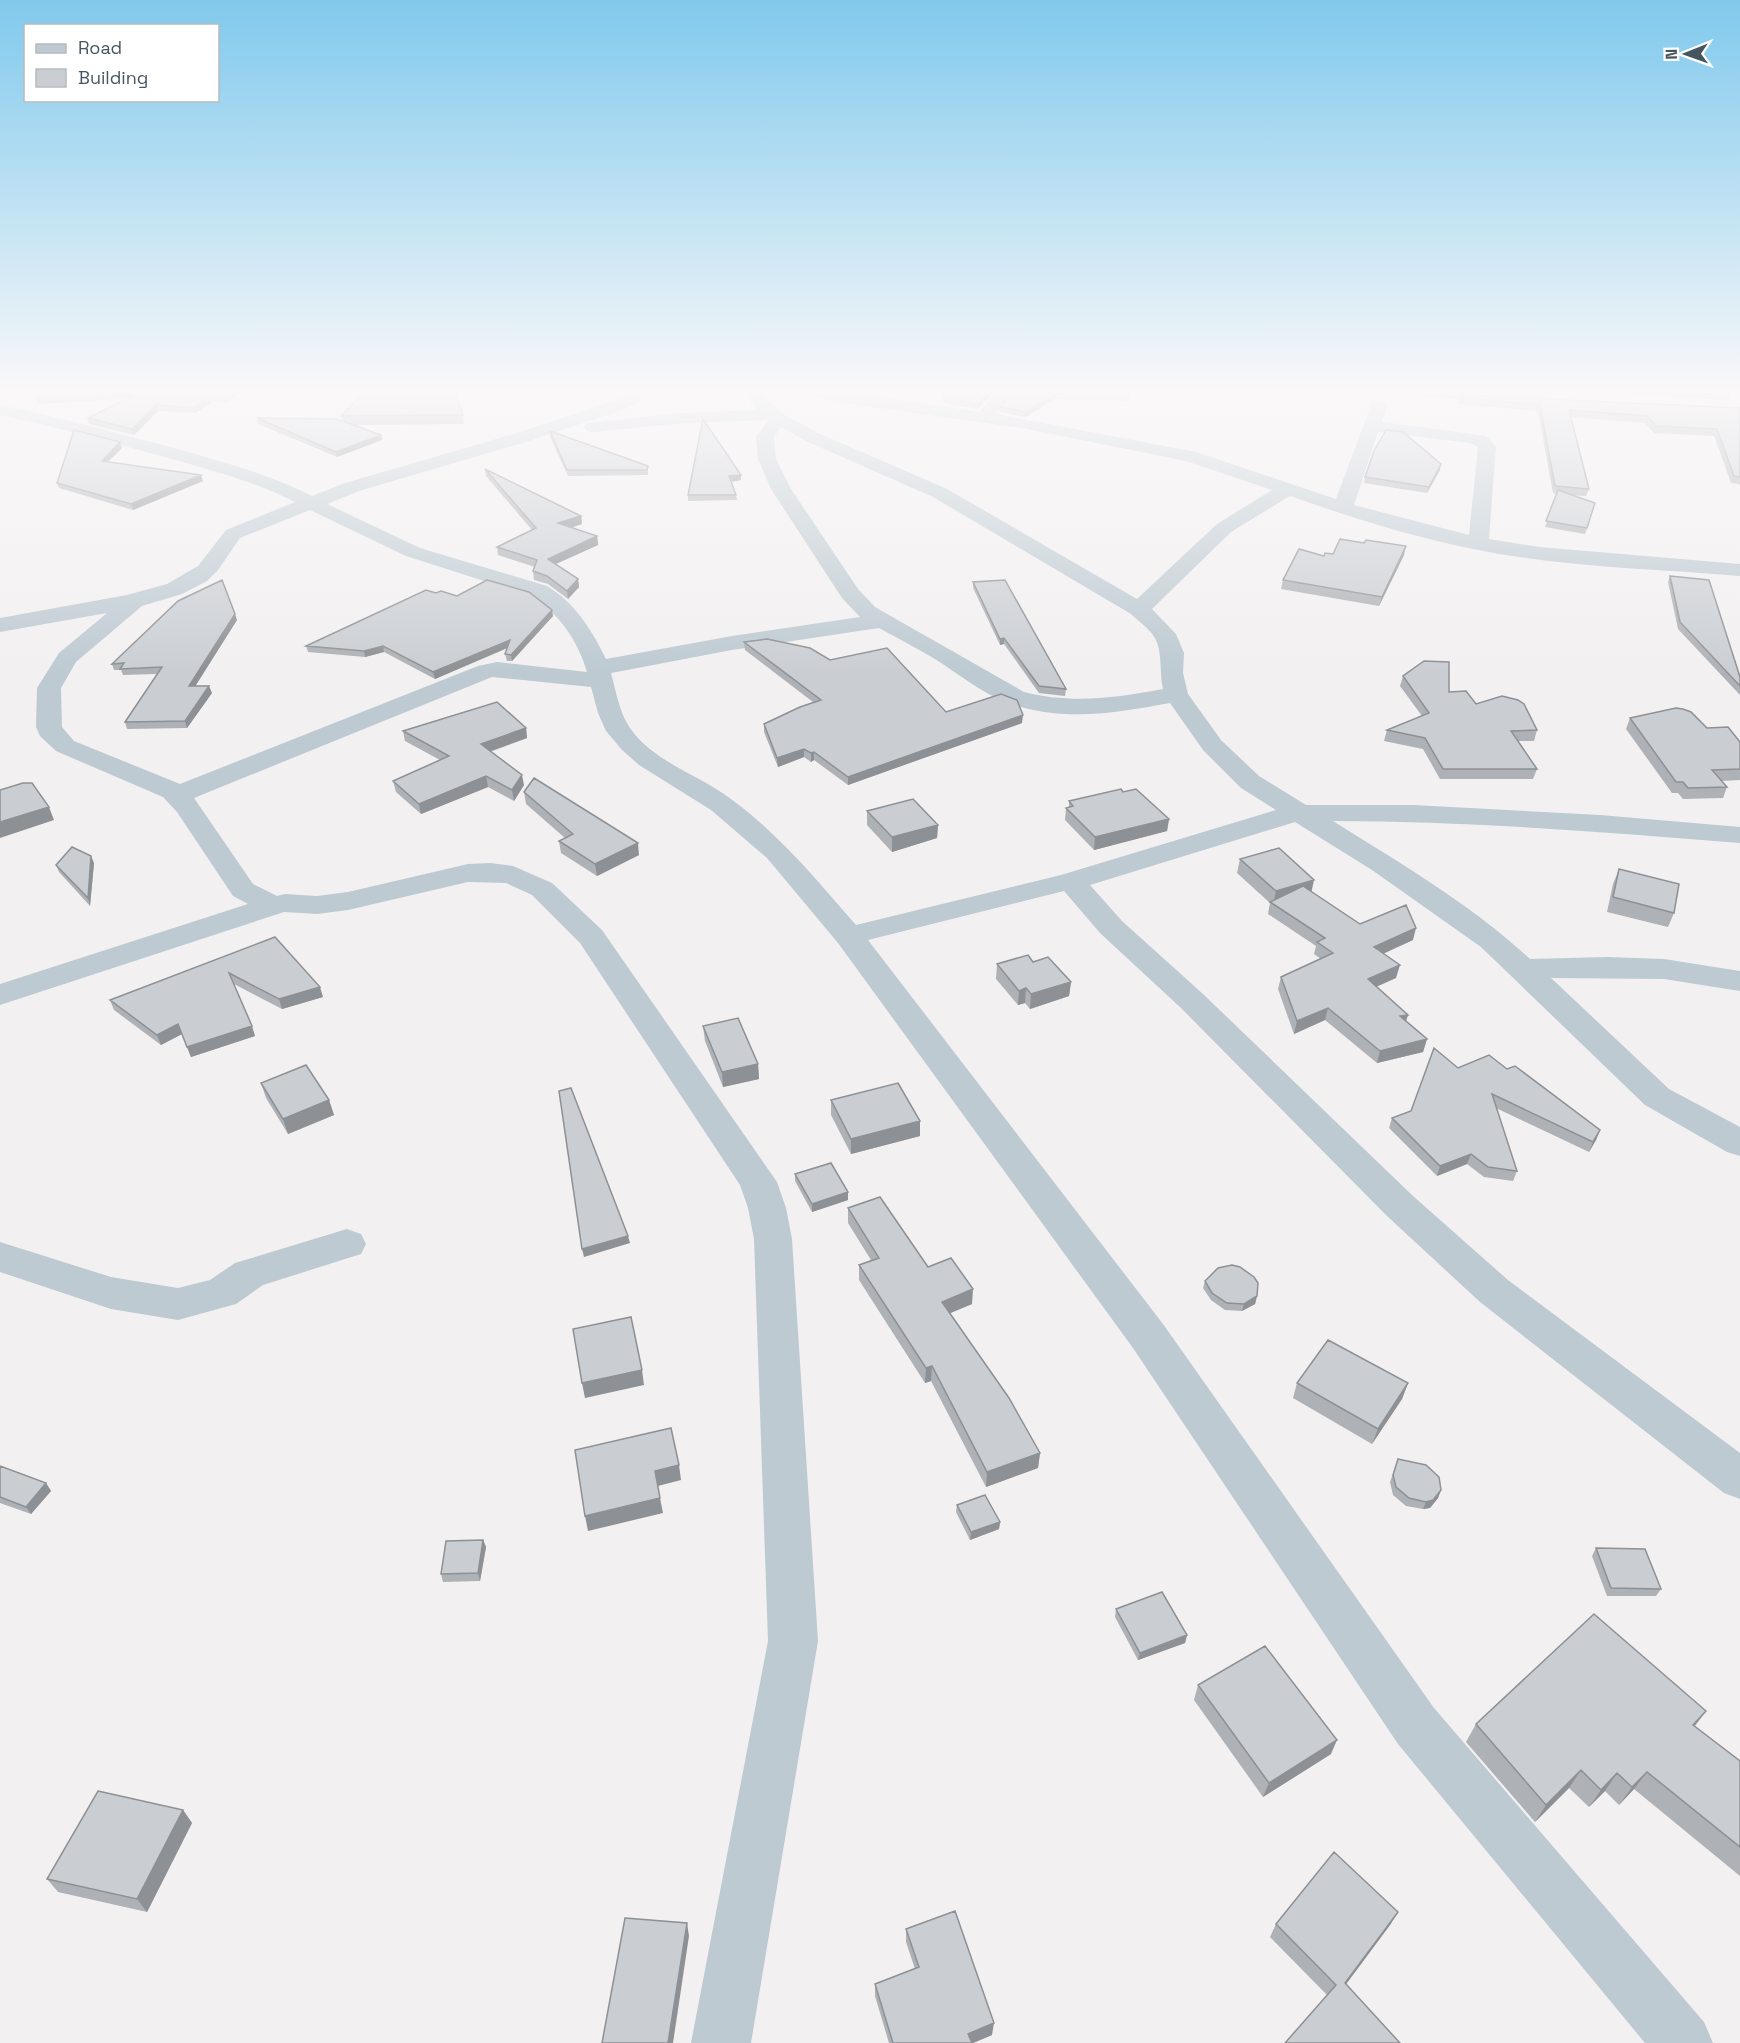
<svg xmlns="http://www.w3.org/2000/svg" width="1740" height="2043" viewBox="0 0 1740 2043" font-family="'Space Grotesk',sans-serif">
<rect width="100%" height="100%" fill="#f3f0f1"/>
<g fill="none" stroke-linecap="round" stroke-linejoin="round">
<path fill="#bdcad1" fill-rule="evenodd" d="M 632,388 L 650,388 L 637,403 L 625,409 L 529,441 L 359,491 L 327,504 L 420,548 L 547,586 C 575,603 592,630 606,659 L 732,636 L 860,617 L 842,598 L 771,489 L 758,459 L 756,437 L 769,420 L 684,423 L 593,432 L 587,431 L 584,427 L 587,423 L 684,413 L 758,410 L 751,403 L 746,388 L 762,388 L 767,401 L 785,415 L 818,433 L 947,489 L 1137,599 L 1217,524 L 1272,490 L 1186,461 L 1022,428 L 844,403 L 797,392 L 795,388 L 824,388 L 979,412 L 1000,388 L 1017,388 L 996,414 L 1196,452 L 1336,499 L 1371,405 L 1373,401 L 1385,401 L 1387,405 L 1382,422 L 1480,435 L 1486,436 L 1496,446 L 1489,539 L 1539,547 L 1740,564 L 1740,576 C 1654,569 1562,567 1478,550 C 1416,538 1349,517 1290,496 L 1231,532 L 1152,609 L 1176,634 L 1184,653 L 1183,673 L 1188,694 L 1221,740 L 1259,776 L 1306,805 L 1413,805 L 1600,815 L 1740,827 L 1740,843 C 1604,832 1469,821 1333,821 C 1400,863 1472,905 1530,959 L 1607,957 L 1664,959 L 1740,971 L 1740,991 L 1664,979 L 1551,978 L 1669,1089 L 1740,1127 L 1740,1156 L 1727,1152 L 1645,1105 L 1481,947 L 1372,870 L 1295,822 L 1090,885 L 1122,921 L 1203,994 L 1413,1196 L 1508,1280 L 1740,1453 L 1740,1499 L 1724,1493 L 1480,1302 L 1387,1216 L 1181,1008 L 1100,933 L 1064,891 L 868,940 L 1163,1324 L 1434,1708 L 1704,2022 L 1713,2043 L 1645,2043 L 1398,1744 L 1133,1348 L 838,943 L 767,858 L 711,810 L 639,765 L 622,750 L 606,731 L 598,713 L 591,687 L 492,677 L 194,798 L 253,884 L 277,896 L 285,894 L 317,896 L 348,892 L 468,864 L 490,863 L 513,866 L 552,883 L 602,930 L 777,1182 L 786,1208 L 792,1239 L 818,1641 L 751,2043 L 691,2043 L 768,1641 L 754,1239 L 748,1208 L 740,1185 L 580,943 L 532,895 L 506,883 L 468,882 L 348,910 L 317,914 L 284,912 L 0,1005 L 0,984 L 248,904 L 233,896 L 177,812 L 163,797 L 56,751 L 40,736 L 36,727 L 37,688 L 59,653 L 107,613 L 0,632 L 0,618 L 127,595 L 167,584 L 198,566 L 226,530 L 295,502 C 255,481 209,470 165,457 C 110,442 56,427 0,415 L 0,405 C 59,417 116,433 174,448 C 220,461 269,474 312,496 L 345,483 L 517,433 L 613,401 L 625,395 ZM 781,427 L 806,441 L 933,497 L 1131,614 C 1138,621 1150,629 1155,638 C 1163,653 1159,672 1163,689 C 1115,698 1071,704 1024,692 L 875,607 L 858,589 L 791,489 L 776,459 L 774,437 ZM 1378,432 L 1470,443 L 1478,447 L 1469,535 L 1354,505 ZM 310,510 L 406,556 L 531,596 C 559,613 578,641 587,672 L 497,662 L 478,666 L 180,784 L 74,741 L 62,727 L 61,688 L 76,662 L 142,606 L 182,594 L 207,581 L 218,570 L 240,538 ZM 879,628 C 897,638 917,648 935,659 C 959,674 980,692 1006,702 C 1060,723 1116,713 1170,703 L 1203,750 L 1241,788 L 1276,810 L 1061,875 L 856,925 C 817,880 779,834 731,799 C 700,775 653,762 630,728 C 619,712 616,691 611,673 L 732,650 Z
M 1444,388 L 1546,395 L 1554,400 L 1546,405 L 1381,394 L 1373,389 Z
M 347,1229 L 361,1234 L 366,1244 L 361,1254 L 263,1285 L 236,1304 L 178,1320 L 111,1309 L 0,1272 L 0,1242 L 111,1277 L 178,1288 L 210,1280 L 235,1263 Z"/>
</g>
<path fill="#aeb1b5" d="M 247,388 L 226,403 L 212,402 L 195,413 L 158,411 L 134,435 L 89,424 L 88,418 L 127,399 L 38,404 L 36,398 Z
M 700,388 L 716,388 L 715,393 Z
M 998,388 L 977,409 L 943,402 L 943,397 Z
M 1015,388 L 1131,395 L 1130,401 L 1055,399 L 1025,417 L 1000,412 L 1000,407 Z
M 1249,388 L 1314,388 L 1313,393 L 1255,395 Z
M 1493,388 L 1702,388 L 1705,390 L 1731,395 L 1729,400 Z
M 1461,395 L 1740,408 L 1740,486 L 1739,484 L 1731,483 L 1714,436 L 1654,433 L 1645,423 L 1571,417 L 1589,489 L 1586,496 L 1570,495 L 1595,503 L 1585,534 L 1545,527 L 1557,494 L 1553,493 L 1538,411 L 1458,404 Z
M 463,415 L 464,424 L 355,425 L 381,435 L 382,440 L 337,457 L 258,424 L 257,418 L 342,420 L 341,416 Z
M 550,431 L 648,466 L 648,475 L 568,476 L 550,437 Z
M 122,448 L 108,462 L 203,481 L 133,510 L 59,488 L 57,483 Z
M 485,469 L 581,516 L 582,524 L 571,528 L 597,536 L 598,545 L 556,564 L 578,579 L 579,587 L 568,599 L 548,584 L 534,580 L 533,571 L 535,567 L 498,555 L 497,547 L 532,530 L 486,476 Z
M 1440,470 L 1427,493 L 1364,483 L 1365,477 Z
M 741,475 L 741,480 L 731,482 L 736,495 L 737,500 L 688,501 L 688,495 Z
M 1364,543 L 1404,555 L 1379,606 L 1281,589 L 1283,580 L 1324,556 L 1333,554 Z
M 1670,576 L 1740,677 L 1740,695 L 1678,629 L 1668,582 Z
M 973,582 L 1066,689 L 1065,696 L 1039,693 L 1004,644 L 1000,645 L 973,588 Z
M 436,593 L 457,596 L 553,616 L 512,661 L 507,661 L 505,654 L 508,648 L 435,679 L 384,652 L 365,657 L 308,652 L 306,646 Z
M 237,620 L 195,686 L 212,693 L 187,728 L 127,729 L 125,722 L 157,674 L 123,675 L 121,670 L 114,670 L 112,664 Z
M 744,642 L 830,660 L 946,712 L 1022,723 L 848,785 L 814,760 L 811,762 L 804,757 L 778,767 L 764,732 L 764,724 L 813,702 L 745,650 Z
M 1403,676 L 1449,692 L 1537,730 L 1534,741 L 1518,741 L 1537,769 L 1533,779 L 1440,779 L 1423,749 L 1384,741 L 1387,730 L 1422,716 L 1400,686 Z
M 1630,718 L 1707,728 L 1740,742 L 1740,780 L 1721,781 L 1727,787 L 1723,798 L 1683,799 L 1678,793 L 1672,793 L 1626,729 Z
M 526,728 L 527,738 L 490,752 L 524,785 L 514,801 L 488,787 L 421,814 L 396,792 L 393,781 L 440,760 L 405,741 L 403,731 Z
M 524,792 L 639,855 L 597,876 L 561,853 L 559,841 L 565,838 L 526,804 Z
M 1123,792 L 1169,819 L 1167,831 L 1094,850 L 1065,820 L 1066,808 L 1069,807 L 1069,801 Z
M 867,811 L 938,825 L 937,838 L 892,852 L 867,825 Z
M 1240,859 L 1312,892 L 1360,924 L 1413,940 L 1383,954 L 1396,978 L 1376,986 L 1408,1015 L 1406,1021 L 1427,1039 L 1423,1052 L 1377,1063 L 1325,1020 L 1294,1034 L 1278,989 L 1281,977 L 1321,959 L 1314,954 L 1316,946 L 1268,914 L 1270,903 L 1237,873 Z
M 94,863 L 90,906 L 59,872 L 56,865 Z
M 1619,869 L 1674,913 L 1668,927 L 1607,912 L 1613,884 Z
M 275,937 L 323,997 L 282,1009 L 234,984 L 255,1036 L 191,1057 L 182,1034 L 161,1045 L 114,1010 L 110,1000 Z
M 1033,962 L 1071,982 L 1069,996 L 1030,1009 L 1025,1003 L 1018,1005 L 996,979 L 997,964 Z
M 703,1026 L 758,1064 L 759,1079 L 723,1087 L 705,1041 Z
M 1458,1068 L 1507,1069 L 1600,1130 L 1596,1140 L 1589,1152 L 1496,1108 L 1517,1171 L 1513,1181 L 1484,1177 L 1467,1164 L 1437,1176 L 1389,1128 L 1392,1118 L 1411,1111 Z
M 261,1083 L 329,1100 L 334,1115 L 288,1134 L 266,1098 Z
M 831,1100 L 920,1121 L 920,1136 L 851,1154 L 831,1115 Z
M 795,1174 L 848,1200 L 812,1212 L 795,1181 Z
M 848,1208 L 928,1267 L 972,1304 L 950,1313 L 1040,1453 L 1038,1468 L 986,1487 L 931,1381 L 925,1383 L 859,1280 L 859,1265 L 871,1260 L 848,1223 Z
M 1205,1281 L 1257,1296 L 1255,1304 L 1242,1311 L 1225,1310 L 1211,1300 L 1203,1288 Z
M 1297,1383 L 1408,1383 L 1402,1399 L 1372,1444 L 1293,1398 Z
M 1398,1459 L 1441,1490 L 1438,1498 L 1430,1508 L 1423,1509 L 1406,1506 L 1393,1495 L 1390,1482 Z
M 0,1466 L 46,1483 L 51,1491 L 31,1514 L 0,1503 Z
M 957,1505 L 1000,1522 L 999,1529 L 970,1540 L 956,1512 Z
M 483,1540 L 486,1547 L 480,1581 L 443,1582 L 441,1574 Z
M 1596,1548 L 1661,1589 L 1656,1596 L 1607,1596 L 1592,1556 Z
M 1116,1609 L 1187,1635 L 1185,1643 L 1138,1660 L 1115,1617 Z
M 1198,1685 L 1331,1754 L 1263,1797 L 1194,1700 Z
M 1706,1711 L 1695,1726 L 1740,1761 L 1740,1876 L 1634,1789 L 1619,1805 L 1605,1791 L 1589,1807 L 1569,1788 L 1535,1822 L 1466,1742 L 1476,1724 Z
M 183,1810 L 192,1823 L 147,1912 L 58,1892 L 47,1879 Z
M 1398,1912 L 1390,1925 L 1346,1984 L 1327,1995 L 1270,1937 L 1276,1924 Z
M 906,1929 L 992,2035 L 973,2043 L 889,2043 L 875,1996 L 875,1984 L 915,1969 L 906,1942 Z"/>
<path fill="#8d9094" d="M 237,388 L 247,388 L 226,403 L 225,397 Z
M 993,388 L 998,388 L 977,409 L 977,404 Z
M 141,392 L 142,397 L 38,404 L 36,398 Z
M 1056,394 L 1055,399 L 1025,417 L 1025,412 Z
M 211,396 L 212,402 L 195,413 L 193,408 Z
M 156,405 L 158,411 L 134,435 L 132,429 Z
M 381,435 L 382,440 L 337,457 L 336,452 Z
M 120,442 L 122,448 L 103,466 L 102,461 Z
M 1441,464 L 1440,470 L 1427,493 L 1429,487 Z
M 201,475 L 203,481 L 133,510 L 131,504 Z
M 741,475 L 741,480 L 729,482 L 729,476 Z
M 581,516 L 582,524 L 559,531 L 558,523 Z
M 597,536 L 598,545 L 549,567 L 548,559 Z
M 1406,546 L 1404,555 L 1379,606 L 1382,597 Z
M 578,579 L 579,587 L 568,599 L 567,591 Z
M 552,610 L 553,616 L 512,661 L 511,655 Z
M 235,614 L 237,620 L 191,693 L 189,686 Z
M 1004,638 L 1004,644 L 1000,645 L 1000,639 Z
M 510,640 L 511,646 L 435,679 L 433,672 Z
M 383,646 L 384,652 L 365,657 L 364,651 Z
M 209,686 L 212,693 L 187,728 L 185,721 Z
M 1023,715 L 1022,723 L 848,785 L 848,777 Z
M 526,728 L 527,738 L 482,754 L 481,744 Z
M 804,749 L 804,757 L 778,767 L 777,758 Z
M 814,752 L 814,760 L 811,762 L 811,753 Z
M 522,775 L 524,785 L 514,801 L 512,790 Z
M 486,776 L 488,787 L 421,814 L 419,804 Z
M 49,807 L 54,820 L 0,838 L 0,822 Z
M 1169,819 L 1167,831 L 1094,850 L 1095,837 Z
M 938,825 L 937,838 L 892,852 L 892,837 Z
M 638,843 L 639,855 L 597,876 L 595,864 Z
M 91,856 L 94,863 L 90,906 L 88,898 Z
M 1314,880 L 1311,894 L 1273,905 L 1276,891 Z
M 1416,928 L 1413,940 L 1371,959 L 1374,947 Z
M 1400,965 L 1396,978 L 1365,992 L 1368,979 Z
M 1071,982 L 1069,996 L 1030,1009 L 1031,994 Z
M 320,987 L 323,997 L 282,1009 L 279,999 Z
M 1026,988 L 1025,1003 L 1018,1005 L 1019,991 Z
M 1328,1008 L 1325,1020 L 1294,1034 L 1297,1021 Z
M 1408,1015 L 1404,1027 L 1400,1016 Z
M 178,1024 L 182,1034 L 161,1045 L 157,1035 Z
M 252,1026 L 255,1036 L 191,1057 L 187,1047 Z
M 1427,1039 L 1423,1052 L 1377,1063 L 1380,1051 Z
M 758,1064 L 759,1079 L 723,1087 L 722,1072 Z
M 329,1100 L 334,1115 L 288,1134 L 283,1119 Z
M 920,1121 L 920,1136 L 851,1154 L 851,1139 Z
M 1600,1130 L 1596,1140 L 1589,1152 L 1593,1142 Z
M 1471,1154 L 1467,1164 L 1437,1176 L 1440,1166 Z
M 848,1192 L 848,1200 L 812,1212 L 812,1204 Z
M 628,1236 L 630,1243 L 584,1257 L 582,1249 Z
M 973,1289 L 972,1304 L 941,1317 L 942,1302 Z
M 1257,1296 L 1255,1304 L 1242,1311 L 1244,1304 Z
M 932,1366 L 931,1381 L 925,1383 L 926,1368 Z
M 642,1370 L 644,1385 L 585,1398 L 582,1383 Z
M 1408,1383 L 1402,1399 L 1372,1444 L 1378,1429 Z
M 1040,1453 L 1038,1468 L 986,1487 L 987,1472 Z
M 679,1465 L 681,1480 L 658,1486 L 655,1471 Z
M 46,1483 L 51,1491 L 31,1514 L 26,1507 Z
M 1441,1490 L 1438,1498 L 1430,1508 L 1423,1509 L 1426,1502 Z
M 660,1498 L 663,1513 L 588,1531 L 585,1516 Z
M 1000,1522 L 999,1529 L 970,1540 L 971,1532 Z
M 483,1540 L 486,1547 L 480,1581 L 478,1573 Z
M 1187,1635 L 1185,1643 L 1138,1660 L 1140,1653 Z
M 1706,1711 L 1692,1729 L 1693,1725 Z
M 1337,1740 L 1331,1754 L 1263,1797 L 1269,1783 Z
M 1581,1770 L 1569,1788 L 1535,1822 L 1546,1805 Z
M 1647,1772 L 1634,1789 L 1619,1805 L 1632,1787 Z
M 1617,1773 L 1605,1791 L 1589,1807 L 1601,1790 Z
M 183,1810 L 192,1823 L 147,1912 L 137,1899 Z
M 1398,1912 L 1390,1925 L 1338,1995 L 1345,1983 Z
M 687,1923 L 689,1936 L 673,2043 L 668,2043 Z
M 994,2023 L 992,2035 L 973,2043 L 967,2043 L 968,2034 Z"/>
<path fill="#caced3" stroke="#8d9094" stroke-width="1.5" d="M 49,388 L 237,388 L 225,397 L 211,396 L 193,408 L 156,405 L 132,429 L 88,418 L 141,392 L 36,398 Z
M 368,388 L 454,388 L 463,415 L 341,416 Z
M 950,388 L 993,388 L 977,404 L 943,397 Z
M 1015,388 L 1130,388 L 1131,395 L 1056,394 L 1025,412 L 1000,407 Z
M 1594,388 L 1702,388 L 1705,390 L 1729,392 L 1731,395 Z
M 1461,395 L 1740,408 L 1740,477 L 1734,476 L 1717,429 L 1656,426 L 1647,416 L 1569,410 L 1589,489 L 1555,486 L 1540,405 L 1460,397 Z
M 257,418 L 337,419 L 381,435 L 336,452 Z
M 703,419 L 741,475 L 729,476 L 736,495 L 688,495 Z
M 74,430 L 120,442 L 102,461 L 201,475 L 131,504 L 57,483 Z
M 1386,430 L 1403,432 L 1441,464 L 1429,487 L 1365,477 L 1374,451 Z
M 550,431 L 648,466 L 647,470 L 567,470 Z
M 485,469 L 581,516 L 558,523 L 597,536 L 548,559 L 578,579 L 567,591 L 547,576 L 533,571 L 537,560 L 497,547 L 536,528 Z
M 1558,490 L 1595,503 L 1587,528 L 1546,521 Z
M 1340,539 L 1364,543 L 1366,540 L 1406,546 L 1382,597 L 1283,580 L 1299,549 L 1324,556 L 1325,553 L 1333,554 Z
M 1670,576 L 1709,580 L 1740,677 L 1740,686 L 1680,622 Z
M 222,580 L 235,614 L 189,686 L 209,686 L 185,721 L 125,722 L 162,667 L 120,669 L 124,663 L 112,664 L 178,601 Z
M 487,580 L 529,592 L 552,610 L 511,655 L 505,654 L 510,640 L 433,672 L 383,646 L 364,651 L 306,646 L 426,590 L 436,593 L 441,591 L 457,596 Z
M 1005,580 L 1066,689 L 1039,686 L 1004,638 L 1000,639 L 973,582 Z
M 767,639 L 810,648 L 830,660 L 887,648 L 946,712 L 1001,694 L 1017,700 L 1023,715 L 848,777 L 814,752 L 811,753 L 804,749 L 777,758 L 764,724 L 800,707 L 821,700 L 744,642 Z
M 1424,661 L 1449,662 L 1449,692 L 1466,691 L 1476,704 L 1502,696 L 1518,700 L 1524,704 L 1537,730 L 1511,731 L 1537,769 L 1443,769 L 1425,738 L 1387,730 L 1429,713 L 1403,676 Z
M 497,702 L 526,728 L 481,744 L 522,775 L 512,790 L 486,776 L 419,804 L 393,781 L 449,756 L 403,731 Z
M 1676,708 L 1683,709 L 1691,712 L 1707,728 L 1728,727 L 1740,742 L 1740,769 L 1712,770 L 1727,787 L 1688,788 L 1683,782 L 1676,782 L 1630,718 Z
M 534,778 L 638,843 L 595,864 L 559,841 L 573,834 L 524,792 Z
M 23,783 L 32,783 L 49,807 L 0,822 L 0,790 Z
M 1121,789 L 1123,792 L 1136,789 L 1169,819 L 1095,837 L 1066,808 L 1073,806 L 1069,801 Z
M 913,799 L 938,825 L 892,837 L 867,811 Z
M 72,847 L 91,856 L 88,898 L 56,865 Z
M 1279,848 L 1314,880 L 1276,891 L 1240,859 Z
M 1619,869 L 1679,884 L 1674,913 L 1613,897 Z
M 1303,886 L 1360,924 L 1406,905 L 1416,928 L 1374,947 L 1400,965 L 1368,979 L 1408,1015 L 1400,1016 L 1427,1039 L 1380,1051 L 1328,1008 L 1297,1021 L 1281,977 L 1333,953 L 1317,942 L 1325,938 L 1270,902 Z
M 275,937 L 320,987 L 279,999 L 229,973 L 252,1026 L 187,1047 L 178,1024 L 157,1035 L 110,1000 Z
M 1028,955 L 1033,962 L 1048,957 L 1071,982 L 1031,994 L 1026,988 L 1019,991 L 997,964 Z
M 738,1018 L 758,1064 L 722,1072 L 703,1026 Z
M 1434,1048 L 1458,1068 L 1489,1055 L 1507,1069 L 1515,1066 L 1600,1130 L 1593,1142 L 1492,1094 L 1517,1171 L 1488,1167 L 1471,1154 L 1440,1166 L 1392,1118 L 1411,1111 Z
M 306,1065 L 329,1100 L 283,1119 L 261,1083 Z
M 898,1083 L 920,1121 L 851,1139 L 831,1100 Z
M 571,1088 L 628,1236 L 582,1249 L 559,1091 Z
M 831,1163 L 848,1192 L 812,1204 L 795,1174 Z
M 880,1197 L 928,1267 L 951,1258 L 973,1289 L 942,1302 L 1009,1398 L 1040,1453 L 987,1472 L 932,1366 L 926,1368 L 859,1265 L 879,1258 L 848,1208 Z
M 1232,1265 L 1240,1267 L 1254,1277 L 1258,1283 L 1257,1296 L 1244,1304 L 1227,1303 L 1212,1293 L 1205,1281 L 1218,1268 Z
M 631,1317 L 642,1370 L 582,1383 L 573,1329 Z
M 1328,1340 L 1408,1383 L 1378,1429 L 1297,1383 Z
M 671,1428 L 679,1465 L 655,1471 L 660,1498 L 585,1516 L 575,1450 Z
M 1398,1459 L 1426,1465 L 1439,1477 L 1441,1490 L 1433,1500 L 1426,1502 L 1409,1498 L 1396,1487 L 1393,1475 Z
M 0,1466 L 46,1483 L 26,1507 L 0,1497 Z
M 985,1495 L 1000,1522 L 971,1532 L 957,1505 Z
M 483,1540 L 478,1573 L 441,1574 L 446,1541 Z
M 1596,1548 L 1645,1549 L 1661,1589 L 1611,1588 Z
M 1162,1592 L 1187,1635 L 1140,1653 L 1116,1609 Z
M 1594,1614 L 1706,1711 L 1693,1725 L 1740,1761 L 1740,1847 L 1647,1772 L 1632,1787 L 1617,1773 L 1601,1790 L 1581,1770 L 1546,1805 L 1476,1724 Z
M 1265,1646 L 1337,1740 L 1269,1783 L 1198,1685 Z
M 98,1791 L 183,1810 L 137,1899 L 47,1879 Z
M 1334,1852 L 1398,1912 L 1345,1983 L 1400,2043 L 1285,2043 L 1336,1985 L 1276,1924 Z
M 955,1911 L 994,2023 L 968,2034 L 972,2043 L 893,2043 L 875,1984 L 919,1967 L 906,1929 Z
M 625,1918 L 687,1923 L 668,2043 L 602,2043 Z"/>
<linearGradient id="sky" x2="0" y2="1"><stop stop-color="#80c9ed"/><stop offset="0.58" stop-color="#faf8f9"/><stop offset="1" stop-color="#faf8f9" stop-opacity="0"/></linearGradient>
<rect width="1740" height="674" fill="url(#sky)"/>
<rect x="24" y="24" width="195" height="78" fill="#ffffff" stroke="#b5bbbf" stroke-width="1.5"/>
<rect x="36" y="44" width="30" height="9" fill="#bdcad1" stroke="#b5bbbf" stroke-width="1.5"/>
<text x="78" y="54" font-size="18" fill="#465660">Road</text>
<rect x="36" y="69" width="30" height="18" fill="#caced3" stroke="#b5bbbf" stroke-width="1.5"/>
<text x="78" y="84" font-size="18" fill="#465660">Building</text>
<g transform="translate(1686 54) rotate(269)" stroke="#ffffff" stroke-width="4.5" paint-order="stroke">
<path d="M0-4.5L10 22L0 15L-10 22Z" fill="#465660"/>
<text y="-9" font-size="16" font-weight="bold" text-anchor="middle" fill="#465660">N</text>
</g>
</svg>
